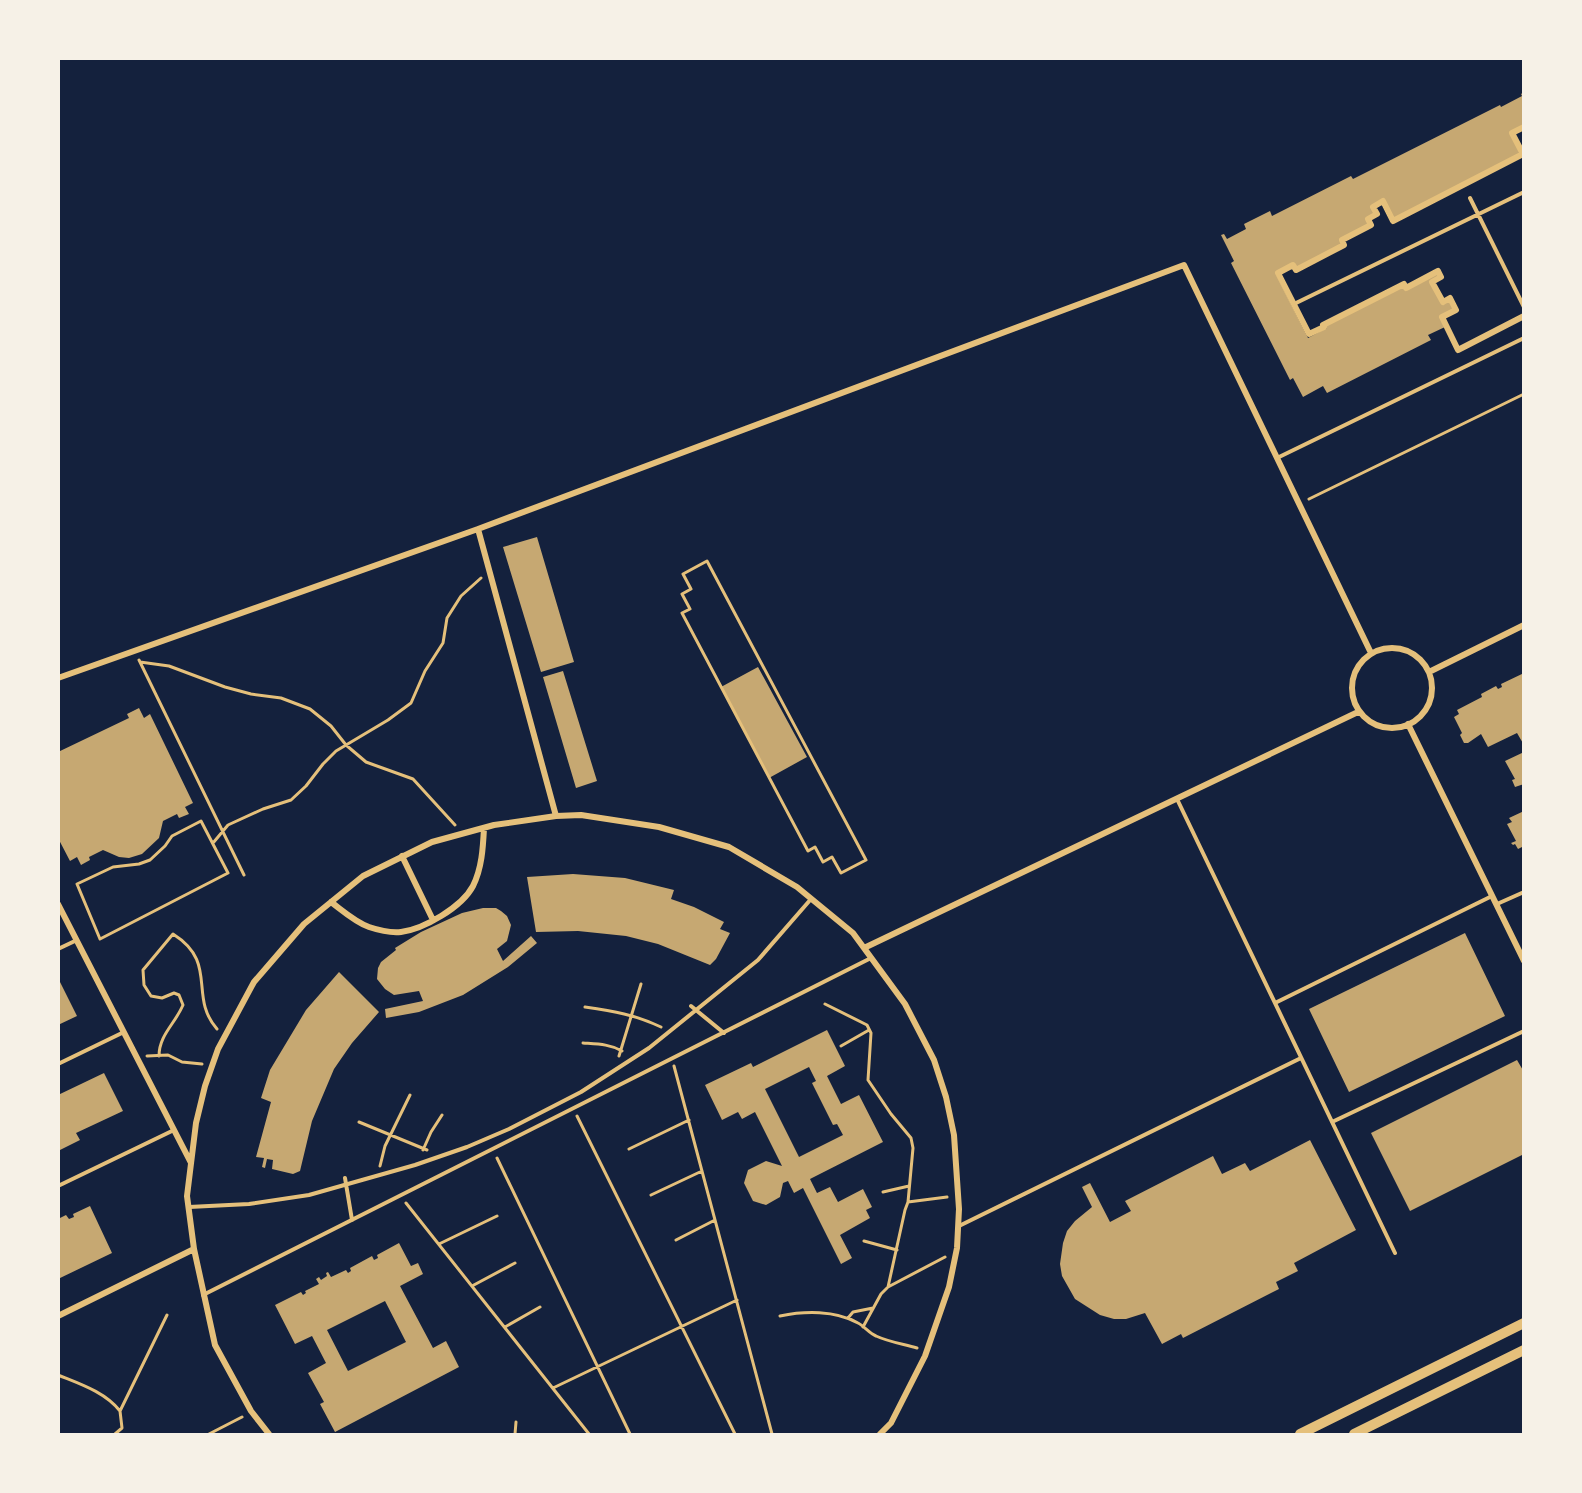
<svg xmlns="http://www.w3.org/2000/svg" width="1582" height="1493" viewBox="0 0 1582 1493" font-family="'Exo 2',sans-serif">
<rect width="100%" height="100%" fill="#14213d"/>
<path fill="#c6a872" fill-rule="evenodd" d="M 1524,92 L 1524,125 L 1511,132 L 1522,154 L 1393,219 L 1383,200 L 1372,206 L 1376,214 L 1368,218 L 1371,225 L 1341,240 L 1344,245 L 1296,269 L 1294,264 L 1276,274 L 1308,338 L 1327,328 L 1326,325 L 1403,286 L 1438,273 L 1440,277 L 1431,281 L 1442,303 L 1449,299 L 1454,310 L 1440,317 L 1445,327 L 1428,335 L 1431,340 L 1327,393 L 1323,386 L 1303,397 L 1293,378 L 1290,380 L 1231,263 L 1234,261 L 1221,235 L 1224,234 L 1227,239 L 1246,229 L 1244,224 L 1270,211 L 1272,216 L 1351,176 L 1353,179 L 1500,105 L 1501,107 L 1522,96 L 1521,94 Z
M 537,537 L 574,662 L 541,672 L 503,547 Z
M 758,667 L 807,757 L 769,778 L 721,687 Z
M 563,671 L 597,781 L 576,788 L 543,677 Z
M 1524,673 L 1524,745 L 1517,733 L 1488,747 L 1481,734 L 1468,743 L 1464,743 L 1460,735 L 1462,733 L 1454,717 L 1459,714 L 1457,710 L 1482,697 L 1481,694 L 1496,686 L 1498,689 L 1502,687 L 1501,684 Z
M 139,708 L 144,718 L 150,714 L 193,803 L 185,807 L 189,814 L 179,818 L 177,814 L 163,821 L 159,838 L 142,854 L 129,858 L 119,857 L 103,850 L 89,857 L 90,860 L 81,865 L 77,857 L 70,861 L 58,838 L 58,752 L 129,718 L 127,714 Z
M 1524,752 L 1524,784 L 1515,787 L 1512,780 L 1515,779 L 1505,761 Z
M 1524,811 L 1524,846 L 1518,849 L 1515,844 L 1513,845 L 1511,843 L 1516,841 L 1507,824 L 1512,822 L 1509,818 Z
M 573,874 L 625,878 L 674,890 L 671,899 L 694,907 L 724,922 L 720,929 L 730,933 L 716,959 L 710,965 L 658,944 L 626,936 L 578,931 L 536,932 L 527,877 Z
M 483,908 L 496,908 L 501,911 L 507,916 L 511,925 L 507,941 L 497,949 L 503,961 L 531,936 L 537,943 L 508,967 L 463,995 L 419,1012 L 386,1018 L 385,1009 L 423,1001 L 419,991 L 394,995 L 385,989 L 377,979 L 378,968 L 381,962 L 396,950 L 395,948 L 421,932 L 462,913 Z
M 1465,933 L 1505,1016 L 1349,1092 L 1309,1009 Z
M 339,972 L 379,1012 L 352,1043 L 334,1069 L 312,1121 L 300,1171 L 293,1174 L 272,1169 L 273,1160 L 267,1159 L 265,1168 L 262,1167 L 264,1158 L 256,1157 L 271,1102 L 261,1098 L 270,1070 L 306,1010 Z
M 58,978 L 77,1016 L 58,1025 Z
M 827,1030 L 845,1066 L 827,1076 L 841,1104 L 859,1095 L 883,1142 L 810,1179 L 817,1193 L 830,1187 L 838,1202 L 863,1189 L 872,1207 L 866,1210 L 870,1218 L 840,1235 L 852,1258 L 841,1264 L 803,1188 L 794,1193 L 788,1181 L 783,1183 L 780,1197 L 766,1205 L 753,1201 L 744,1183 L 748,1170 L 766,1161 L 782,1166 L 755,1112 L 742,1119 L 738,1112 L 722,1120 L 705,1085 L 751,1063 L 753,1067 ZM 809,1067 L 816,1081 L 812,1083 L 833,1125 L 837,1124 L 843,1135 L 799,1157 L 765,1089 Z
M 1517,1060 L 1524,1072 L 1524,1154 L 1410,1211 L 1371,1133 Z
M 104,1073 L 123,1111 L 76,1133 L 80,1140 L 58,1151 L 58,1095 Z
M 1310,1140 L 1356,1230 L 1294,1263 L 1298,1271 L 1276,1282 L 1279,1289 L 1183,1338 L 1181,1334 L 1162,1344 L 1145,1313 L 1126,1319 L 1114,1319 L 1100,1315 L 1075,1299 L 1062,1276 L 1060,1264 L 1063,1243 L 1067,1231 L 1075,1221 L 1092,1207 L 1082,1187 L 1090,1183 L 1110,1222 L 1131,1211 L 1125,1201 L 1213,1156 L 1222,1174 L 1245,1163 L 1250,1171 Z
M 90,1206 L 112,1253 L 58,1279 L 58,1219 L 66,1215 L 69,1219 L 74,1217 L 73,1214 Z
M 399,1243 L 411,1266 L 418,1263 L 423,1274 L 400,1286 L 433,1348 L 446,1341 L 459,1367 L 335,1432 L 320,1404 L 324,1402 L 308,1373 L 326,1363 L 312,1336 L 295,1344 L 275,1305 L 301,1292 L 303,1295 L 306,1293 L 305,1291 L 319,1284 L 316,1279 L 319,1277 L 321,1280 L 327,1276 L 326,1273 L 328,1272 L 331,1277 L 346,1270 L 348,1273 L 351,1271 L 350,1268 L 372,1256 L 374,1260 L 378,1258 L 377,1255 ZM 385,1301 L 406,1342 L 348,1371 L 327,1330 Z"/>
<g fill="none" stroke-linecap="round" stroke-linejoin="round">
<path stroke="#e5c07b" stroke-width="3" d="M 1309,499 L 1524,394
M 707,561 L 866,860 L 841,873 L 832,857 L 823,862 L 815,847 L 808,851 L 682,613 L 690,609 L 682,594 L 691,589 L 683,574 Z
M 139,660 L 140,662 L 169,666 L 225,687 L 251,694 L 281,698 L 310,709 L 331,726 L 346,745 L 366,762 L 413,779 L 455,825
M 140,662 L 244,875
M 201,821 L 228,873 L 100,939 L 77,884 L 113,867 L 139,864 L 150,860 L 165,846 L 172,836 Z
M 213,843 L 228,825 L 263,809 L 291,800 L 306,786 L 323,764 L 336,751 L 388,720 L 411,703 L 425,671 L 443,643 L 447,618 L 461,596 L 481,578
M 825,1004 L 867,1025 L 871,1033 L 868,1080 L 891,1114 L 911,1138 L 913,1148 L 908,1202
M 585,1007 C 613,1011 636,1015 661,1027
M 583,1043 C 597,1044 610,1044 622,1051
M 841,1046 L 869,1030
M 147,1056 L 168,1055 L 182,1062 L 202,1064
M 159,1056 C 159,1035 175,1024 183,1005 L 179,995 L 174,993 L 162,998 L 151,996 L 144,985 L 143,970 L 173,934 C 219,963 188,996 217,1029
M 619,1056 L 641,984
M 674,1066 L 772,1434
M 577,1116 L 735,1434
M 359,1122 L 427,1150
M 629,1149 L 689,1120
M 423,1150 L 431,1132 L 442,1115
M 497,1158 L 630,1434
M 380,1166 L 385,1146 L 410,1095
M 883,1192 L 909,1186
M 651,1195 L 702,1171
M 406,1203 L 589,1434
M 676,1240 L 715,1220
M 864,1241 L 897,1250
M 439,1244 L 497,1216
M 472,1286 L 515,1263
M 888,1287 L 905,1210 L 908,1202 L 947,1197
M 780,1316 C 804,1311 835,1310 858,1323 C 864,1326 869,1333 876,1336 C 889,1342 903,1344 917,1348
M 848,1318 L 853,1312 L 873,1308
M 505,1327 L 540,1307
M 863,1327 L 881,1294 L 888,1287 L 945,1257
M 58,1375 C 80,1384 105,1392 120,1411
M 553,1388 L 737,1300
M 58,1434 L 59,1434
M 115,1434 L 122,1428 L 120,1411 L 167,1315
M 209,1434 L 242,1417
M 515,1434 L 516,1422"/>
<path stroke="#e5c07b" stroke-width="4" d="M 1470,198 L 1524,307
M 1294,304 L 1524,192
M 1277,458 L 1524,338
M 1177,799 L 1395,1253
M 1497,904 L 1524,892
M 58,949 L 77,940
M 1275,1003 L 1492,896
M 691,1006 L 724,1033
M 58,1064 L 124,1032
M 1332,1122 L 1524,1031
M 345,1178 L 352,1220
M 58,1186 L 174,1130
M 189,1207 L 249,1204 L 309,1195 L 415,1165 L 467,1147 L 509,1129 L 581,1092 L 649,1048 L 758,960 L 811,899
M 959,1226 L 1301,1058
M 203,1295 L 871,958"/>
<path stroke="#e5c07b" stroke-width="6" d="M 1524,127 L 1512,133 L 1523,154 L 1393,221 L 1383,201 L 1373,207 L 1377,214 L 1368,219 L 1371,225 L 1342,240 L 1344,245 L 1296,270 L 1293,265 L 1278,273 L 1309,334 L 1324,327 L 1323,325 L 1404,284 L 1406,288 L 1438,271 L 1441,277 L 1432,282 L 1443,302 L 1450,298 L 1456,310 L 1442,317 L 1458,350 L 1524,316
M1352 688a40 40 0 1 1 80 0a40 40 0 1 1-80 0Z
M 1429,672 L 1524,625
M 58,678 L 478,529
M 1408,724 L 1524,961
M 556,816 L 478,529 L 1184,265 L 1371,653
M 402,856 L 433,920
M 331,902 C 343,911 355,922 369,927 C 378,930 392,933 401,932 C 424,929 462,907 473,886 C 482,868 483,847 484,828
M 58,904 L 191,1163
M 864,948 L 1358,712
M 58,1316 L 194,1249
M 269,1434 L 251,1411 L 215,1345 L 194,1249 L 187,1196 L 196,1123 L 205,1086 L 218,1049 L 254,982 L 304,924 L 363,876 L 432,842 L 494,825 L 556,816 L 581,815 L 659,827 L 729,847 L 797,887 L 853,933 L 905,1004 L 934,1060 L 946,1097 L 954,1135 L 959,1209 L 957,1248 L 949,1287 L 925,1356 L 891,1423 L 880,1434"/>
<path stroke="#e5c07b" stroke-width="10" d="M 1300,1434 L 1524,1323
M 1354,1434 L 1524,1350"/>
</g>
<rect width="1582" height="1493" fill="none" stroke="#f6f1e7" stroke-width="120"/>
</svg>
